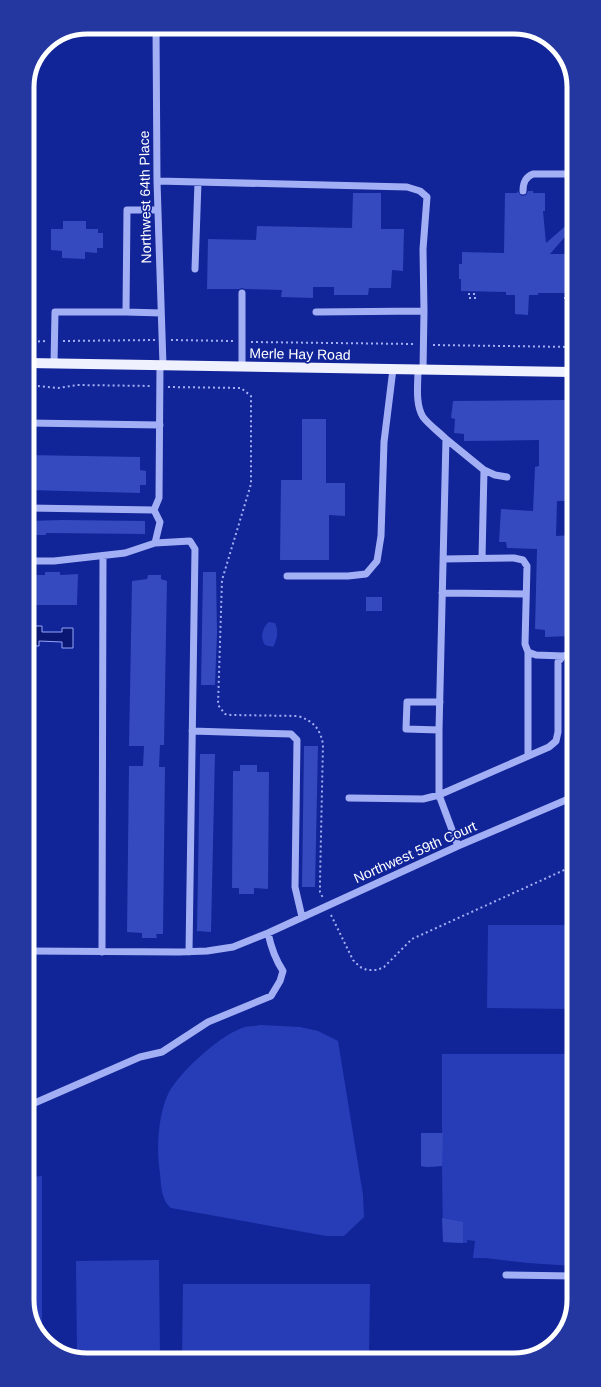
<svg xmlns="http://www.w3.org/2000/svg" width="601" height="1387" viewBox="0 0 601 1387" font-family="Arial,sans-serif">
<rect width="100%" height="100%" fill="#112498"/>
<path fill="#273db8" d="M 269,622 L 275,623 C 279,631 277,640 273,647 L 265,645 C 260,639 262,627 269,622 Z
M 488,925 L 573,925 L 573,1009 L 487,1008 Z
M 261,1025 L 300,1027 L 318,1031 L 338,1041 L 363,1195 L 364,1217 L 344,1236 L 326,1236 L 171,1208 C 161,1200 161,1184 160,1173 C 156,1149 158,1114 169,1092 C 181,1071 222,1033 245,1027 C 250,1026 256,1026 261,1025 Z
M 442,1054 L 573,1054 L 574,1266 L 528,1263 L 485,1258 L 473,1258 L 475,1241 L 467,1240 L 467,1243 L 443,1242 L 442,1166 L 427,1167 L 421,1166 L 421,1133 L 442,1133 Z
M 42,1176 L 42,1336 L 30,1319 L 30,1177 Z
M 159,1260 L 160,1359 L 83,1360 L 77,1357 L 76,1261 Z
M 183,1284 L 370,1284 L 369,1358 L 182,1359 Z"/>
<path fill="#0a1874" stroke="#95a5f7" d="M 32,626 L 42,626 L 42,632 L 62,632 L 62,628 L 73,628 L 73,648 L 62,648 L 62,642 L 39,641 L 39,646 L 32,646 Z"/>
<path fill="#354abe" d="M 517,191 L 522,196 L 526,195 L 528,191 L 533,191 L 533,193 L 545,193 L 545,211 L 543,211 L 546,243 L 570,222 L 571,223 L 571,230 L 550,254 L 571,254 L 571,293 L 538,293 L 538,295 L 529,295 L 528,315 L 515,314 L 515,295 L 506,295 L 506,292 L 461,291 L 461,279 L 459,279 L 459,264 L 462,264 L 462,252 L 504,253 L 505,193 L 517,193 Z
M 353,193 L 381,193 L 381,229 L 404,229 L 403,271 L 392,270 L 391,288 L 369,288 L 368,295 L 334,295 L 334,287 L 313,287 L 313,298 L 281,297 L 282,290 L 245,289 L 242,288 L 239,289 L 207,289 L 208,239 L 256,240 L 257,226 L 352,228 Z
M 63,221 L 86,221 L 86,229 L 98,229 L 98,233 L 103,233 L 103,248 L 97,248 L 97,253 L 85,252 L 85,259 L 62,258 L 62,251 L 51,250 L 51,229 L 63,229 Z
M 567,400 L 568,412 L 572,412 L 572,501 L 557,501 L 556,536 L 572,535 L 572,636 L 545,637 L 545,630 L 535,629 L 537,549 L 507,548 L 506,542 L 499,542 L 501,509 L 533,511 L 535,467 L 539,466 L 539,440 L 464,441 L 464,434 L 454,433 L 455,419 L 451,418 L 453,401 Z
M 302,419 L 326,419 L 326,483 L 345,483 L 345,516 L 329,515 L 329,560 L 280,560 L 281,480 L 302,480 Z
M 28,455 L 140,457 L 140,470 L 146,471 L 146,485 L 140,485 L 140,493 L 28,490 Z
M 63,520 L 145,521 L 145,534 L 46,533 L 46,535 L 28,535 L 28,521 Z
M 45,572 L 60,572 L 60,575 L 78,574 L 77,605 L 28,605 L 28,575 L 45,575 Z
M 203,572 L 216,572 L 217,633 L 215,685 L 201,685 Z
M 148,575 L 161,575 L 161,579 L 167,581 L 164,745 L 160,745 L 159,767 L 165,767 L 163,934 L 156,934 L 157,938 L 142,938 L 142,933 L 127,932 L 129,766 L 143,766 L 144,746 L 129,746 L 132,581 L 147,579 Z
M 366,597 L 382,597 L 382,611 L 366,611 Z
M 304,746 L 318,746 L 315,887 L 302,887 Z
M 200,754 L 215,754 L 211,932 L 197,931 Z
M 240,765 L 257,765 L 257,772 L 269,772 L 268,889 L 254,888 L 254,894 L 239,894 L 239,888 L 232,888 L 233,771 L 240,771 Z
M 421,1133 L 443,1133 L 442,1166 L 427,1167 L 421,1166 Z
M 442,1218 L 463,1222 L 463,1243 L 443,1242 Z"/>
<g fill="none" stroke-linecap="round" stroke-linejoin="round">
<path stroke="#a3aff4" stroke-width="2" stroke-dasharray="2 3" stroke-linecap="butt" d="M 476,298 L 469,298 L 469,294 L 478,294
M 565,299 L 565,296
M 171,340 L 233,341
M 63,341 L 155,340
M 28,342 L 47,341
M 251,342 L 414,344
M 433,345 L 572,347
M 28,385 L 58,388 L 77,385 L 152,386
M 168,387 L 241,388 L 251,396 L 251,484 L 222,580 L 218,705 L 225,714 L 231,715 L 298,716 C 313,721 320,728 323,744 L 320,881 L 320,892 L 323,898
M 331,915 L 353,960 L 360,967 L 367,970 L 377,970 L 384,967 L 412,939 L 573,866"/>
<path stroke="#a3aff4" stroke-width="7" d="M 156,27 L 157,181 L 163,365
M 157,181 L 407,187 L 420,191 L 427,197 L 423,249 L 424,311 L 423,370
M 523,191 C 523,183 525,177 533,174 L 571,174
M 158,210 L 127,210 L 126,312 L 161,313
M 195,269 L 198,182
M 242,293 L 242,367
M 316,312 L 424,311
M 54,364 L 55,312 L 126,312
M 418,370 C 418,384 415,404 423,417 C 429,425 439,432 446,439 L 439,730 L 439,795 L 458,846
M 28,423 L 160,425
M 446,439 L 484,470 L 482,558
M 484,470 L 495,475 L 507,477
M 28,508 L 154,510 L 159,498 L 160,365
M 155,543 L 190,541 L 195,549 L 189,952
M 443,559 L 514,558 L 523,560 L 527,566 L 525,644 L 528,652 L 536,655 L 563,656
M 28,561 L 54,561 L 125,553 L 155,543 L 160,522 L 154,510
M 287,576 L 348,576 L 366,574 L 377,561 L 381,536 L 384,442 L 393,369
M 442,593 L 526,594
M 528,652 L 528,756
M 439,730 L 406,729 L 407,702 L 440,702
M 192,731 L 291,734 L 297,740 L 295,887 L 302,917
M 349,798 L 423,799 L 439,795 L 549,747 L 556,741 L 558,732 L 558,662 L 563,656 L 572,654
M 29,951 L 179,952 L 207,951 L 233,947 L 268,933 L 458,846 L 573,797
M 102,952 L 103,556
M 30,1105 L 140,1057 L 162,1052 L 208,1022 L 271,996 L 280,981 L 283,971 C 275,959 271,947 268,933
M 506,1275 L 574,1276"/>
<path stroke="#f0f1ff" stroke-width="10" d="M 28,363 L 572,372"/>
</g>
<g text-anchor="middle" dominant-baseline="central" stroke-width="3.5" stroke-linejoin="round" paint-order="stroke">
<g font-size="14" fill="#fff" stroke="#112498">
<text transform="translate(145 197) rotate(-91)">Northwest 64th Place</text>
<text transform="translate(300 354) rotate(1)">Merle Hay Road</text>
<text transform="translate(415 852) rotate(-24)">Northwest 59th Court</text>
</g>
</g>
<path d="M0 0H601V1387H0ZM87 34H514A53 53 0 0 1 567 87V1300A53 53 0 0 1 514 1353H87A53 53 0 0 1 34 1300V87A53 53 0 0 1 87 34Z" fill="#2436a0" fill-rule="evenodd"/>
<path fill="none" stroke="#fff" stroke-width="5" d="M87 34H514A53 53 0 0 1 567 87V1300A53 53 0 0 1 514 1353H87A53 53 0 0 1 34 1300V87A53 53 0 0 1 87 34Z"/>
</svg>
